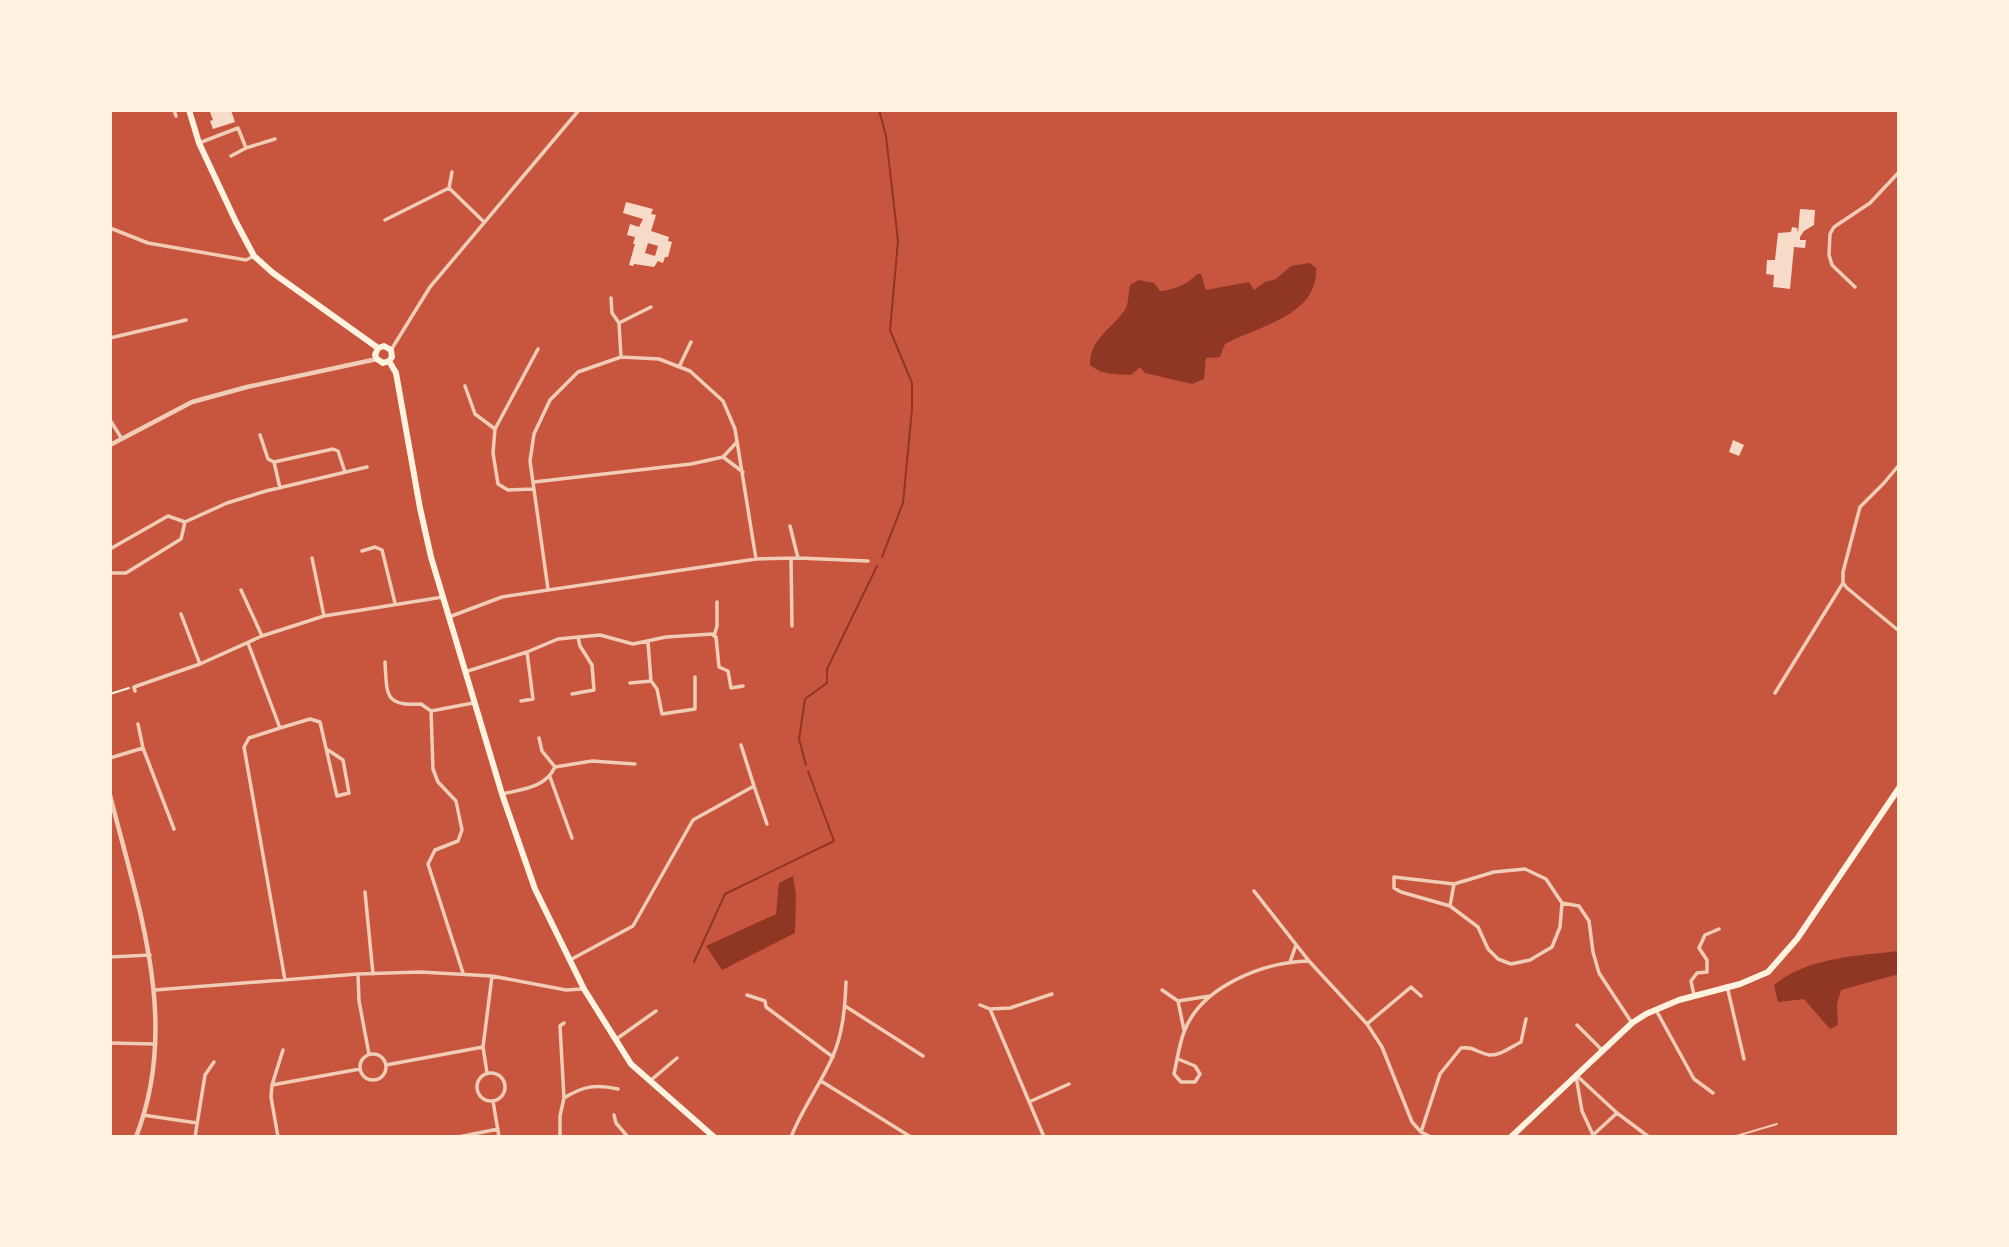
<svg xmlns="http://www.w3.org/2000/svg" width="2009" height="1247" viewBox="0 0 2009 1247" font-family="'PT Sans Narrow',sans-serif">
<rect width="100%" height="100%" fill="#c8553d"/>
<path fill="#8f3625" d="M 1309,263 L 1316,268 C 1319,316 1257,326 1225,344 L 1220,357 L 1206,358 L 1204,379 L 1192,384 L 1145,373 L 1140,367 L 1131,375 C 1115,374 1102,375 1090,365 C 1090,337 1113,329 1126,308 C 1129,302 1128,292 1130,285 L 1139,280 L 1154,283 L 1160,291 C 1174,290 1188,284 1197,274 L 1201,274 L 1206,290 L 1249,282 L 1254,290 L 1265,282 L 1276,279 L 1291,266 Z
M 793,876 L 796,894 L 795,933 L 722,970 L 706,946 L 776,914 L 779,883 Z
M 1899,951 L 1899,974 L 1841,990 L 1837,1004 L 1838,1025 L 1830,1029 L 1804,999 L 1778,1002 L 1774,985 C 1808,957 1857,956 1899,951 Z"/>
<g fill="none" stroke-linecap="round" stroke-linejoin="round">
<path stroke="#8f3625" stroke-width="2" d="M 879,110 L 886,136 L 898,241 L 890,330 L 912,383 L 912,409 L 903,503 L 882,557
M 806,765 L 799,739 L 805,699 L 827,683 L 827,669 L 877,566
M 694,962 L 725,894 L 834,841 L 808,771"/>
</g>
<path fill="#f7dbc8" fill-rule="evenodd" d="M 214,110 L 231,110 L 235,122 L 213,129 L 210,121 L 213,120 L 210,112 Z
M 626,202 L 653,209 L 651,214 L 656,215 L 651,231 L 669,237 L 668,241 L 672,242 L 668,257 L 665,257 L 663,263 L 658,261 L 654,267 L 634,264 L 633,266 L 629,265 L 635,244 L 633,244 L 635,237 L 627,235 L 630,224 L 639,227 L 643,219 L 623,213 ZM 648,243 L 658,246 L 655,256 L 645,253 Z
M 1800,209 L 1815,210 L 1814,225 L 1804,231 L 1800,237 L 1800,240 L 1806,240 L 1805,248 L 1794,247 L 1790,289 L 1773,287 L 1774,275 L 1766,274 L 1767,260 L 1775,260 L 1778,233 L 1791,232 L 1792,227 L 1797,228 L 1798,233 Z
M 1733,440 L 1744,445 L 1739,456 L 1729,452 Z"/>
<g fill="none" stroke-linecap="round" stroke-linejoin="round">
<path stroke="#fff3e0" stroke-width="2" d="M 110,694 L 129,688"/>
<path stroke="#f1ccb7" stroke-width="2" d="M 1733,1137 L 1777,1124"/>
<path stroke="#f1ccb7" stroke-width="3.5" d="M 174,110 L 176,116
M 199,143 L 238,128 L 246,148
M 231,156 L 246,148 L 275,139
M 449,188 L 452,172
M 385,220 L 449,188 L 484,222
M 110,228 L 148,243 L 246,260 L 254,256
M 1855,287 L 1832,265 L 1829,255 L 1830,234 L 1834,227 L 1870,203 L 1899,172
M 611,298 L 612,313 L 619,323
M 619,323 L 651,307
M 619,323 L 621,357
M 110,338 L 186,320
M 391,350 L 430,287 L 579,110
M 679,367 L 691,342
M 465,386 L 475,414 L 495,429
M 110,420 L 122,439
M 260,435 L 268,459 L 274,462 L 333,449 L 338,451 L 345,472
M 723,457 L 743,472
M 274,462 L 280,488
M 1899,465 L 1884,483 L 1860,507 L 1843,572 L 1843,583 L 1847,588 L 1899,631
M 534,482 L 691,464 L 723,457 L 737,442
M 533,489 L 508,490 L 498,484 L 493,453 L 495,429 L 538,349
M 790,526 L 798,558
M 110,549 L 168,516 L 185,522 L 227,503 L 266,491 L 367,467
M 362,551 L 375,547 L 382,550 L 395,603
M 312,558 L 324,616
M 791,558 L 792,626
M 110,573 L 126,573 L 181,539 L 185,522
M 548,589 L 530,461 L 534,434 L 550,400 L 578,372 L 621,357 L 659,359 L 690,371 L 723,401 L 735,429 L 756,559
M 241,590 L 262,636
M 181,614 L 200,664
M 449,617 L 502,597 L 756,559 L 798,558 L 868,561
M 714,636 L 717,626 L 717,602
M 648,642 L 651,681 L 657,689 L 662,714 L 695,709 L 695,677
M 248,643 L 280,728 L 310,719 L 320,722 L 337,796 L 349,793 L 343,760 L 328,750
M 385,662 C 387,694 384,707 421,704 L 431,711
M 465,672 L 527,652 L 558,639 L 600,635 L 633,644 L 666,637 L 712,634 L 716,637 L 719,667 L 728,671 L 731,688 L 743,686
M 630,683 L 651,681
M 135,691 L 134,687 L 200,664 L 262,636 L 324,616 L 443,597
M 1775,693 L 1843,583
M 572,694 L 594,690 L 592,665 L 580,646 L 578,637
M 521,701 L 533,699 L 527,652
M 138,724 L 143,748
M 280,728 L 249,738 L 244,747 L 285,980
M 539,738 L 542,751 L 555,767
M 110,758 L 143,748 L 174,829
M 550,777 L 572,838
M 754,786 L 767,824
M 502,794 C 523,789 545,788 555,767 L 592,761 L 635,764
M 1254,891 L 1309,961 L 1367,1024 L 1382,1047 L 1412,1122 L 1421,1132 L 1431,1137
M 365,892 L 373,974
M 1562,903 L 1560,927 L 1552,947 L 1530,960 L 1511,964 L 1498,959 L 1488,949 L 1478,927 L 1450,906 L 1401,892 L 1394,888 L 1394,877 L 1454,884 L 1494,872 L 1525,869 L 1546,879 L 1562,903 L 1579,906 L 1589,921 L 1593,952 L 1599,973 L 1632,1023
M 1450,906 L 1454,884
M 110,957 L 150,955
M 570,960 L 633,926 L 693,820 L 754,786 L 741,745
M 1290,962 L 1296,945
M 463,973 L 428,864 L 435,850 L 458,841 L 462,830 L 456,801 L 438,782 L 433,769 L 431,711 L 473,703
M 358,974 L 359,1001 L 369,1054
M 1727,986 L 1744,1059
M 155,990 L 358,974 L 420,972 L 492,976 L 566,990 L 582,989
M 1162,990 L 1178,1001 L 1210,996
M 747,995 L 765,1001 L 766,1007 L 833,1057
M 1694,995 L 1691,981 L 1697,973 L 1707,972 L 1707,960 L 1699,948 L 1705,935 L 1719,929
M 1178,1001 L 1184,1030
M 980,1005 L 990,1009
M 845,1006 L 923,1056
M 1656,1010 L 1694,1079 L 1713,1093
M 1367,1024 L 1411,987 L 1421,996
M 1577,1025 L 1602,1050
M 615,1040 L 656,1011
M 110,1043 L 155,1044
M360 1067a13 13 0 1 1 26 0a13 13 0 1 1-26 0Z
M 1178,1059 L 1195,1066 L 1200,1074 L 1195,1082 L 1181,1082 L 1174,1074 C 1177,1061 1179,1045 1184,1032 C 1201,986 1264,962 1309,961
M 386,1065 L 483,1047
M477 1087a14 14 0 1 1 28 0a14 14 0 1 1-28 0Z
M 487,1073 L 483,1047 L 492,976
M 1576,1075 L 1617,1113 L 1649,1137
M 1576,1076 L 1582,1111 L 1594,1137
M 650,1081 L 677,1058
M 821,1081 L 911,1137
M 272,1085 L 360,1069
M 564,1098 C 583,1086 596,1084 618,1089
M 493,1101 L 499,1137
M 1029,1102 L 1069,1084
M 143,1115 L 197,1123
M 614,1115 L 616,1123 L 628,1137
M 1421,1132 L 1440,1074 L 1461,1048 C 1473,1046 1478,1053 1489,1055 C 1500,1056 1511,1047 1521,1042 L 1526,1019
M 1593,1135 L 1617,1113
M 195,1137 L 205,1075 L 214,1062
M 278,1137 L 271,1097 L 272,1085 L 283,1050
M 458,1137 L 498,1129
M 560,1137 L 560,1116 L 564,1098 L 560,1026 L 564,1023
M 791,1137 C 802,1109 820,1085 832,1058 C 843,1034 845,1008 846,982
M 1044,1137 L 990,1009 L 1010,1008 L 1052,994"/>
<path stroke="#f1ccb7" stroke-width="4.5" d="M 110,445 L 192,402 L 247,387 L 377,359
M 110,795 C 138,907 181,1023 136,1137"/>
<path stroke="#fff3e0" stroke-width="6" d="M 189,110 L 199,143 L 236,222 L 254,256 L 273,273 L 378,348
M 378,348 L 384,346 L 391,350 L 392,357 L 389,361
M 378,348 L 375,355 L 377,359 L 383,363 L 389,361
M 389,361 L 396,373 L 420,508 L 431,557 L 502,794 L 535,889 L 584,989 L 631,1064 L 714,1137
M 1511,1137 L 1632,1023 L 1646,1014 L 1679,1000 L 1740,984 L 1768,972 L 1797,939 L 1899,788"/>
</g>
<rect width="2009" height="1247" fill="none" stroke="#fff3e0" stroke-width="224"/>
</svg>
